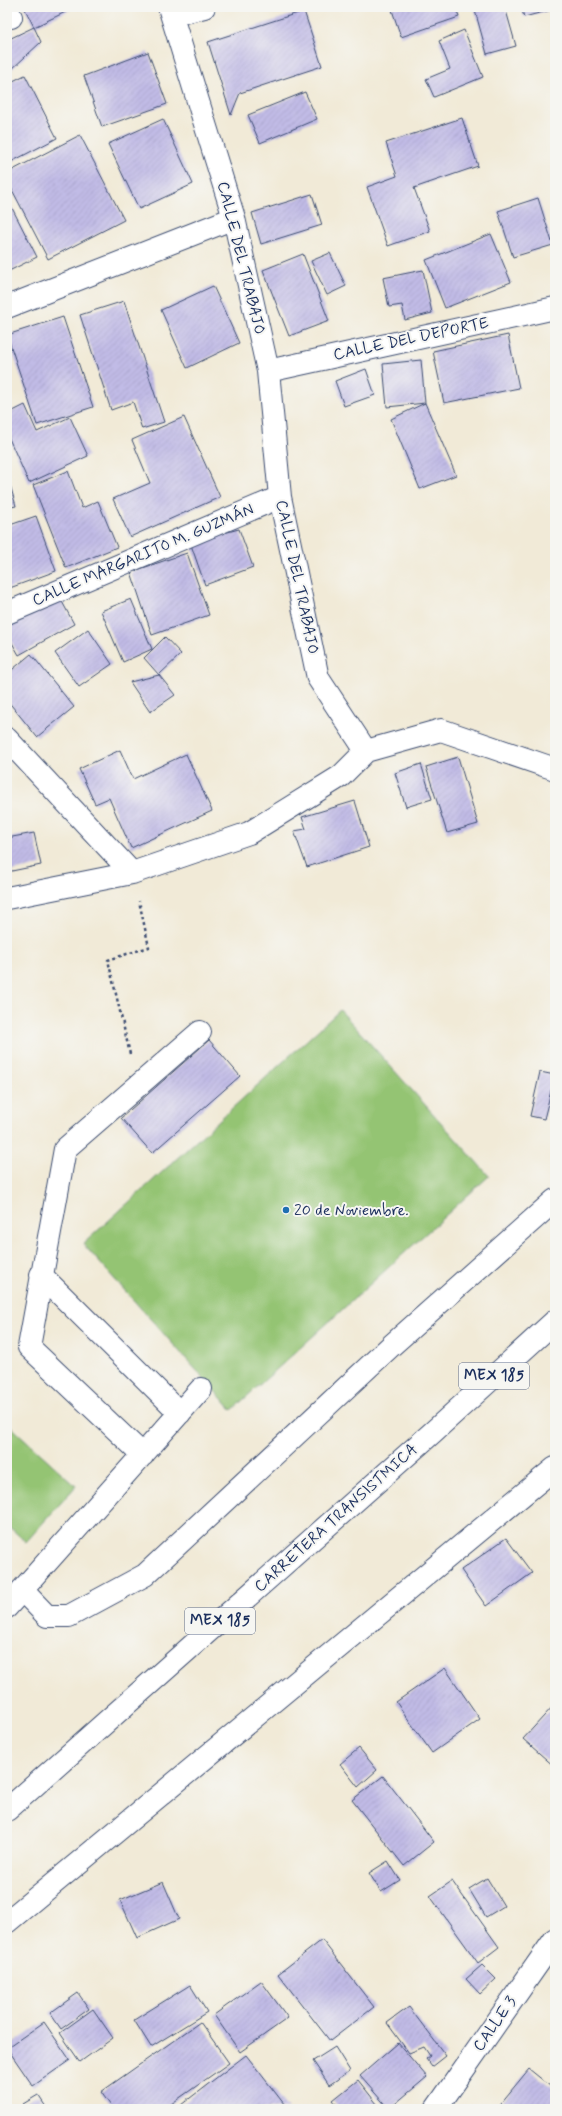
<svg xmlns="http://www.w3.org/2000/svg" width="562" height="2116" viewBox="0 0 562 2116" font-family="Mynerve,sans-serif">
<defs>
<pattern id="building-hatch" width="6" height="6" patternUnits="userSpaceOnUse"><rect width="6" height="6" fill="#c1bbe6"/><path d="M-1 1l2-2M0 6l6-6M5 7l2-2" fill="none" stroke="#a5a1c8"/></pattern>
</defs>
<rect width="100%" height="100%" fill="#f6f6f2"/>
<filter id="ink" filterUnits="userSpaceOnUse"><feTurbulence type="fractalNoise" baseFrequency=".025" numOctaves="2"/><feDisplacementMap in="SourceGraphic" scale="8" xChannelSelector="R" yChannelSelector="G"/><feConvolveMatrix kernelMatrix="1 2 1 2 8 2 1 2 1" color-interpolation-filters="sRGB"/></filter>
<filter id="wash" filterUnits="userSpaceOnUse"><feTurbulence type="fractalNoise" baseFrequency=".012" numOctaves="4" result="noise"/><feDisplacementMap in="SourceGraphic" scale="16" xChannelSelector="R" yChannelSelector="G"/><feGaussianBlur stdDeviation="0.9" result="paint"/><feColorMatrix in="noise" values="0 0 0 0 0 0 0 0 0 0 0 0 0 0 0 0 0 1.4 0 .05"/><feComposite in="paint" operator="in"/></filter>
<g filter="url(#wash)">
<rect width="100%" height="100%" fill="#f1ead7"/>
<path fill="#94c473" stroke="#587a68" d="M 340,1010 L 489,1176 L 232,1410 L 83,1244 Z
M 7,1423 L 76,1486 L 26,1542 L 7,1525 Z"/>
<g id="blocks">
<path fill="url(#building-hatch)" d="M 24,7 L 76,7 L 34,27 L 41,42 L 11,70 L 7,60 L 7,40 L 34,27 Z
M 391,7 L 456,7 L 459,17 L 401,37 Z
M 474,7 L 505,7 L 516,46 L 487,54 Z
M 521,7 L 555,7 L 555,9 L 524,17 Z
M 304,11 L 322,66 L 240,93 L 231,115 L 208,42 Z
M 464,30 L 483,77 L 434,97 L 426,79 L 450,69 L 439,41 Z
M 148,52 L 167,104 L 102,127 L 84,76 Z
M 25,75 L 57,138 L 7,164 L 7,84 Z
M 305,92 L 317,119 L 260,143 L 248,115 Z
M 462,118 L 478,166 L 414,188 L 430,231 L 388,246 L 367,187 L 397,176 L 386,143 Z
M 163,119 L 193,184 L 139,209 L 108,144 Z
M 80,135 L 124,220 L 48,259 L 7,180 L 7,173 Z
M 312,194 L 322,225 L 261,244 L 252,213 Z
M 538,198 L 553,245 L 513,257 L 498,211 Z
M 12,208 L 37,257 L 7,272 L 7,211 Z
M 491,234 L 511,282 L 445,308 L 426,260 Z
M 330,253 L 346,286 L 327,295 L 311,261 Z
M 303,254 L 329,321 L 289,336 L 263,270 Z
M 423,270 L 432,313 L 405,320 L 402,305 L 389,307 L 383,278 Z
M 213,286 L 239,343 L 187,368 L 161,310 Z
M 124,301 L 164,422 L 142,429 L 133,402 L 111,410 L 80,315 Z
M 63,317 L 93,407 L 37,425 L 7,335 Z
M 508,335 L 519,388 L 444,403 L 433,351 Z
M 421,360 L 425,403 L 387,407 L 383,364 Z
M 366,369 L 375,395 L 344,406 L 335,381 Z
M 425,403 L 456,475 L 420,489 L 391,419 Z
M 25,405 L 37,432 L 70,417 L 88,456 L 29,483 L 7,434 L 7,414 Z
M 184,417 L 220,497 L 130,537 L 113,499 L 150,483 L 132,440 Z
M 68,471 L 82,508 L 98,501 L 117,547 L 66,568 L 33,485 Z
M 7,474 L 16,506 L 7,508 Z
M 36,516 L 56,571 L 7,589 L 7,526 Z
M 239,529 L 253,567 L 205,585 L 190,542 Z
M 187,553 L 209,615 L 152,635 L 131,572 Z
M 59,596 L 74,624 L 19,655 L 7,634 L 7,626 Z
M 131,599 L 152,649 L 123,662 L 101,611 Z
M 88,629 L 112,664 L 79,687 L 55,653 Z
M 165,637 L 181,654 L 159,675 L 175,695 L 150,712 L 130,682 L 159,675 L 144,658 Z
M 31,654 L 74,707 L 37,737 L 7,700 L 7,674 Z
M 120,750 L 133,779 L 186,754 L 212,811 L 131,848 L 109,798 L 95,804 L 79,769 Z
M 458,757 L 478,824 L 447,833 L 426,767 Z
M 421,764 L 432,799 L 406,807 L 395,773 Z
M 355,801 L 369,847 L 307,867 L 294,831 L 306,829 L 302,817 Z
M 34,833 L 41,865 L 7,872 L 7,838 Z
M 209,1040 L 240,1076 L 152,1153 L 121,1118 Z
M 540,1072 L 555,1075 L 544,1119 L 530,1116 Z
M 506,1538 L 532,1573 L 486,1606 L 461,1570 Z
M 445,1668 L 480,1719 L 432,1753 L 396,1702 Z
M 555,1704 L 555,1767 L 523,1739 Z
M 359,1748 L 377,1770 L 358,1787 L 340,1764 Z
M 383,1776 L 434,1842 L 404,1866 L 352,1800 Z
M 388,1861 L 400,1880 L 381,1892 L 369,1873 Z
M 487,1878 L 504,1906 L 486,1917 L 469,1889 Z
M 452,1881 L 499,1947 L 478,1963 L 430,1896 Z
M 163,1882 L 179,1919 L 137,1938 L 120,1900 Z
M 322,1940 L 374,2007 L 330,2041 L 278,1974 Z
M 482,1965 L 496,1979 L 480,1994 L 466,1979 Z
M 261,1981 L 288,2018 L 240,2052 L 214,2015 Z
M 190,1985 L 207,2012 L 151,2047 L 134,2020 Z
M 78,1993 L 89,2009 L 61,2029 L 50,2013 Z
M 409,2007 L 446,2056 L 432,2067 L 426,2059 L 430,2056 L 424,2047 L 409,2053 L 387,2023 Z
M 93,2009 L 113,2038 L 80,2062 L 60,2033 Z
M 44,2022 L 70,2060 L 33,2086 L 7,2048 Z
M 200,2022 L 229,2063 L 164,2109 L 113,2109 L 101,2092 Z
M 398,2043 L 427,2077 L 389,2109 L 360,2076 Z
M 335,2047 L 350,2071 L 329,2085 L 313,2061 Z
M 246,2055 L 288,2109 L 184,2109 L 181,2105 Z
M 529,2069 L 555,2090 L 555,2107 L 553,2109 L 496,2109 Z
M 358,2080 L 381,2109 L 340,2109 L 333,2100 Z
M 38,2095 L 46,2107 L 26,2109 L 23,2104 Z"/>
</g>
</g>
<g filter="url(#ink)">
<use href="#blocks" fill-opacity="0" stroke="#3b4b70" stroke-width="1"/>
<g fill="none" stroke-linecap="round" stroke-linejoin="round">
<g stroke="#3b4b70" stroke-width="24">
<path id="minor" d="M 169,7 L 234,218 L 268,371 L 280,497 L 318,678 L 366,751
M 7,8 L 11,17
M 172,15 L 204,7
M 7,307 L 234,218
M 268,371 L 555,308
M 7,613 L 280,497
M 7,739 L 132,873
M 7,898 L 132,873 L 249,833 L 341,776 L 366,751 L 441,730 L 555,769
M 41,1275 L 180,1413
M 143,1455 L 29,1347 L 65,1149 L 200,1032
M 22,1590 L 47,1616 L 69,1616 L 145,1575 L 392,1345 L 555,1200
M 7,1607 L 201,1389
M 7,1922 L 555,1468
M 436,2109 L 555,1939"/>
</g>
<g stroke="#3b4b70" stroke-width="24">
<path id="major" d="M 7,1810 L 433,1432 L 555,1321"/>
</g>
<path stroke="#3b4b70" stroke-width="2.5" stroke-dasharray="3 3" stroke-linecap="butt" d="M 130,1054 L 108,960 L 149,947 L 139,901"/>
<use href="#minor" stroke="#fff" stroke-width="22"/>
<use href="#major" stroke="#fff" stroke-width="22"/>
</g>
</g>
<circle fill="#1f6fb2" stroke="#f6f6f2" stroke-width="1.5" cx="286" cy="1210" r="4"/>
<g text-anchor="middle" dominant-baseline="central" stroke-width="4" stroke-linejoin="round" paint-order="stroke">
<g fill="#f6f6f2" stroke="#5d6b8a" stroke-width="1">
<rect x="459" y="1363" width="70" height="26" rx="3"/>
<rect x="185" y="1608" width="70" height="26" rx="3"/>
</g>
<g font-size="15" font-weight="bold" fill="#1b2f5e">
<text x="494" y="1376">MEX 185</text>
<text x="220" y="1621">MEX 185</text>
</g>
<g font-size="16" fill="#1b2f5e" stroke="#f6f6f2">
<text transform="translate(241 258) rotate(76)">CALLE DEL TRABAJO</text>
<text transform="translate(411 339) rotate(-12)">CALLE DEL DEPORTE</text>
<text transform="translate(143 555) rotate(-23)">CALLE MARGARITO M. GUZMÁN</text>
<text transform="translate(297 577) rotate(78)">CALLE DEL TRABAJO</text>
<text transform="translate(336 1518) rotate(-42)">CARRETERA TRANSISTMICA</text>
<text transform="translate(495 2024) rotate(-55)">CALLE 3</text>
</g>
<g font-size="16" fill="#1b2f5e" stroke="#f6f6f2" text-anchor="start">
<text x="294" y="1210">20 de Noviembre.</text>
</g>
</g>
<rect width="562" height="2116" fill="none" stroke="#f6f6f2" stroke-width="24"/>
</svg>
